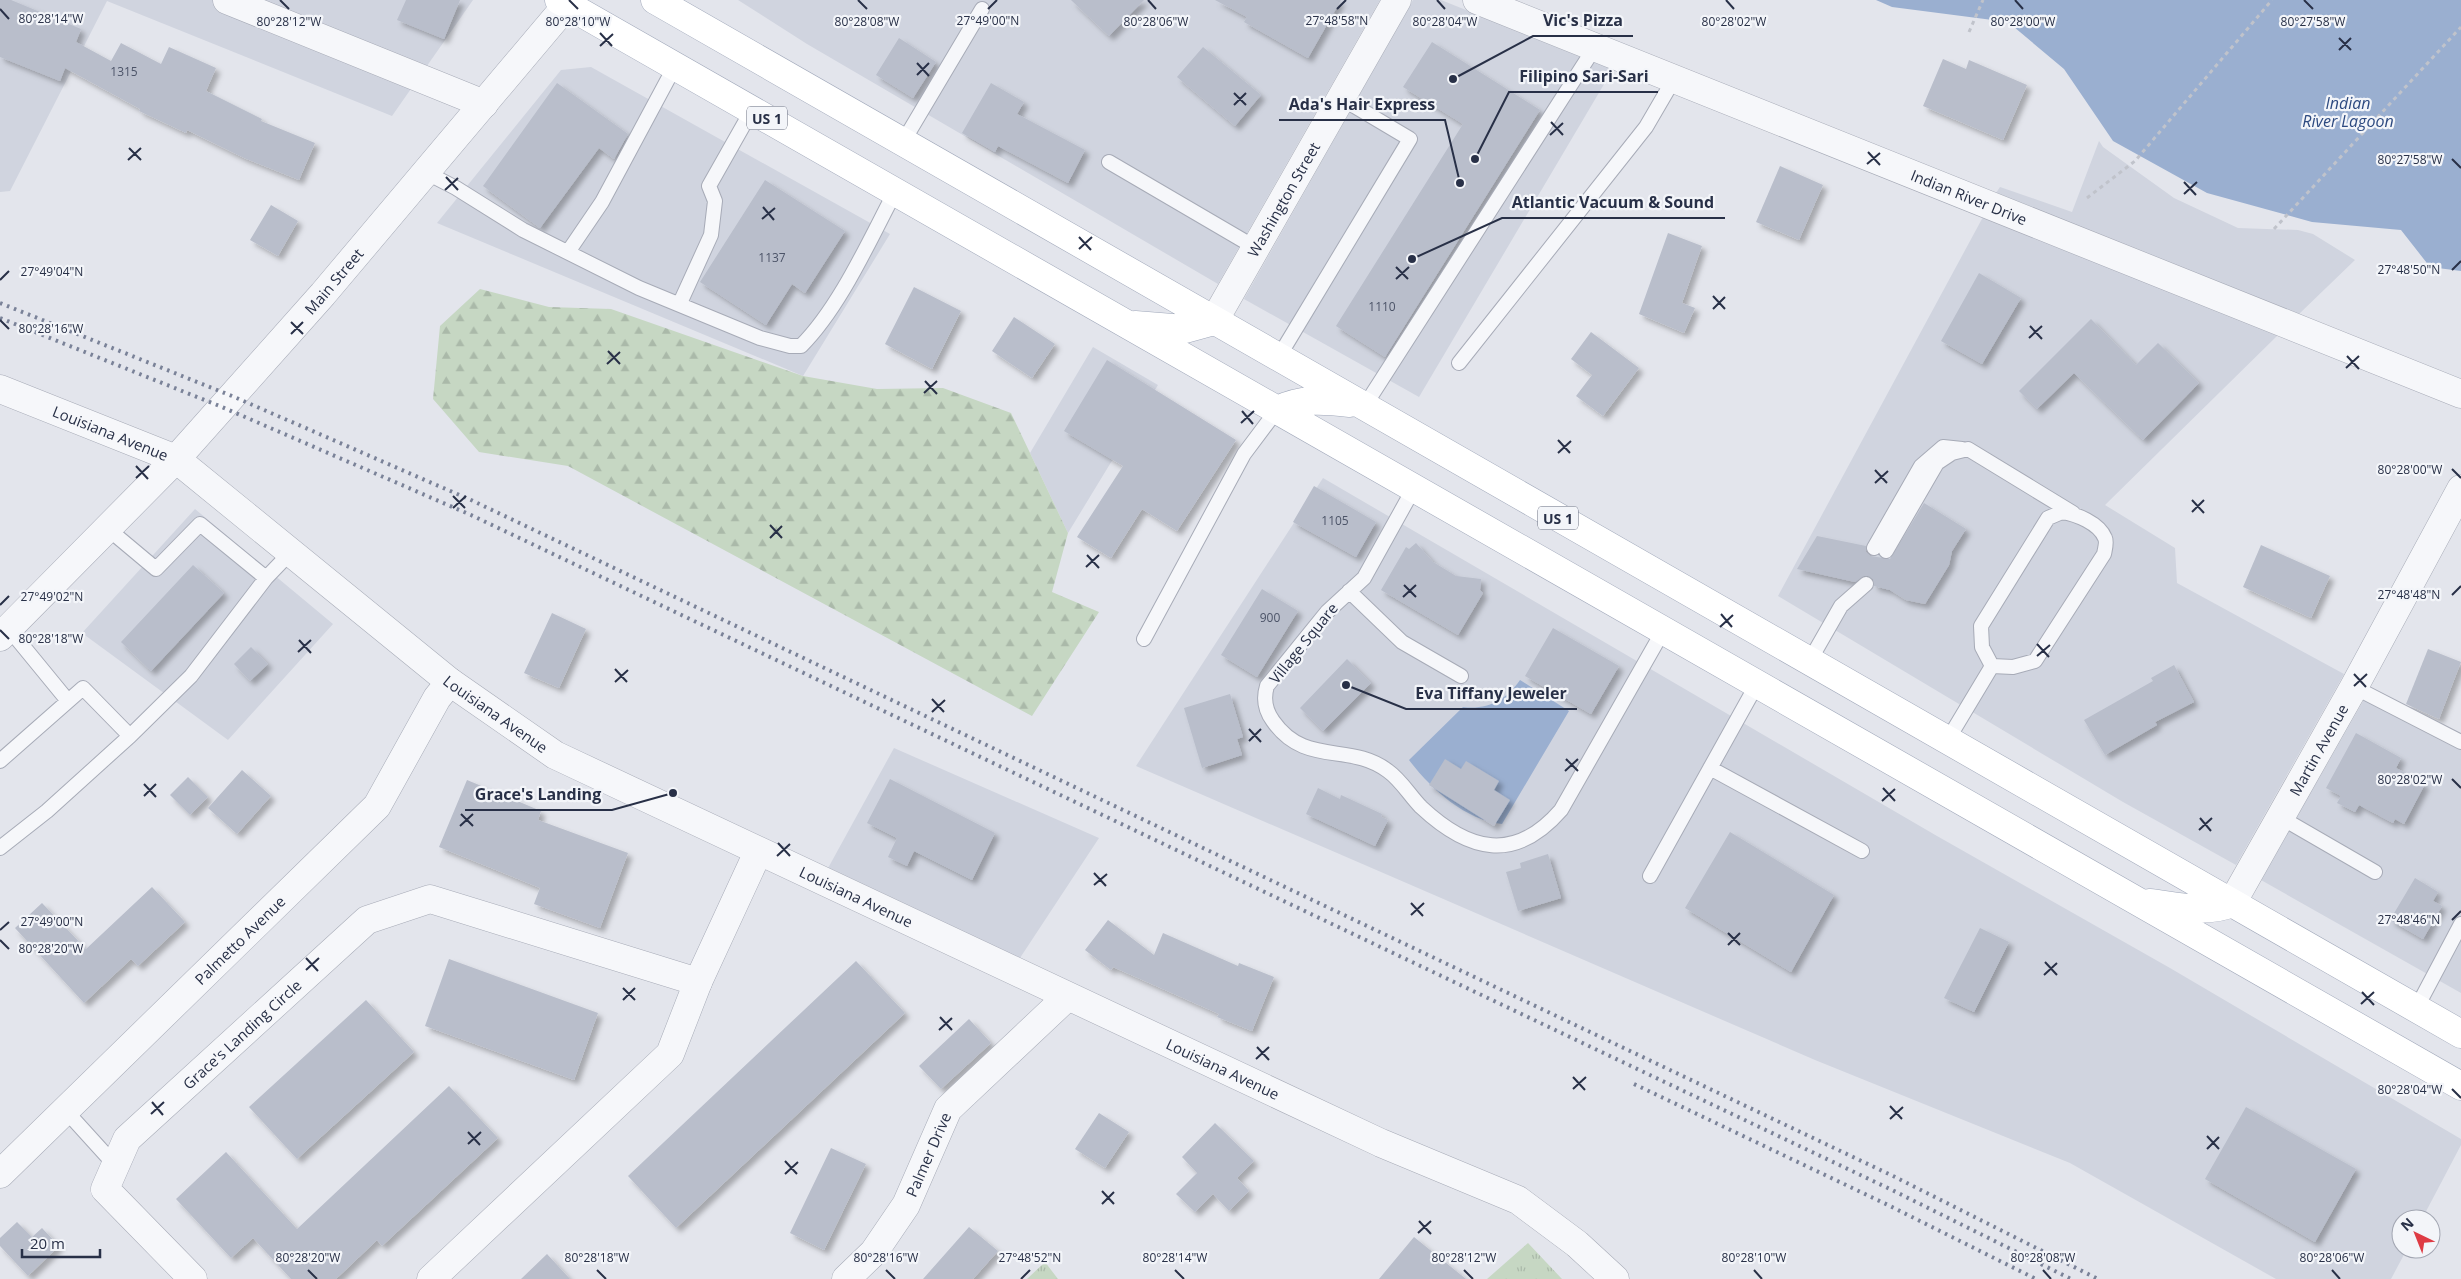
<svg xmlns="http://www.w3.org/2000/svg" width="2461" height="1279" viewBox="0 0 2461 1279" font-family="'Open Sans',sans-serif">
<defs>
<pattern id="grass-tufts" width="24" height="20" patternUnits="userSpaceOnUse" patternTransform="scale(1.25)"><rect width="24" height="20" fill="#c6d7c3"/><path d="M3 7l-1-3M5 7V3M7 7l1-3M15 17l-1-3M17 17v-4M19 17l1-3" fill="none" stroke="#aab9a9"/></pattern>
<pattern id="forest-firs" width="22" height="20" patternUnits="userSpaceOnUse" patternTransform="scale(1.25)"><rect width="22" height="20" fill="#c6d7c3"/><path d="M5 1l3.5 6h-7zM16 11l3.5 6h-7z" fill="#aab9a9"/></pattern>
<filter id="shadow"><feDropShadow dx="4.5" dy="4.5" stdDeviation="2.5" flood-color="#0004"/></filter>
</defs>
<rect width="100%" height="100%" fill="#e3e5ec"/>
<path fill="#d0d4df" d="M 0,0 L 473,0 L 392,116 L 107,1 L 10,191 L 0,192 Z
M 738,0 L 1380,0 L 1218,284 L 807,44 Z
M 1413,0 L 1441,0 L 1613,69 L 1419,397 L 1244,299 Z
M 591,67 L 890,234 L 803,376 L 437,223 L 561,70 Z
M 2099,141 L 2103,147 L 2174,198 L 2238,228 L 2298,230 L 2313,234 L 2355,260 L 2299,314 L 1996,193 L 2000,187 L 2072,212 Z
M 1983,217 L 2278,335 L 2105,505 L 2175,548 L 2177,583 L 2344,674 L 2236,865 L 2123,802 L 1778,596 Z
M 1093,347 L 1158,385 L 1068,533 L 1030,453 Z
M 1323,478 L 1937,836 L 2170,968 L 2461,1139 L 2461,1145 L 2422,1219 L 2401,1219 L 2401,1249 L 2407,1249 L 2391,1279 L 2276,1279 L 2070,1163 L 1815,1060 L 1136,766 Z
M 195,509 L 333,624 L 228,740 L 82,633 Z
M 2370,689 L 2461,738 L 2461,993 L 2261,880 Z
M 894,748 L 1099,838 L 1018,961 L 827,870 Z"/>
<path fill="url(#grass-tufts)" d="M 1528,1243 L 1562,1279 L 1487,1279 Z
M 1045,1262 L 1058,1279 L 1027,1279 Z"/>
<path fill="url(#forest-firs)" d="M 480,289 L 549,307 L 611,309 L 803,376 L 877,389 L 943,388 L 1011,413 L 1068,533 L 1052,592 L 1099,612 L 1032,716 L 568,466 L 479,452 L 433,399 L 440,326 Z"/>
<path fill="#9aafd0" d="M 1876,0 L 2461,0 L 2461,271 L 2430,267 L 2401,230 L 2312,222 L 2207,193 L 2113,141 L 2064,69 L 2008,22 L 1892,7 Z
M 1520,680 L 1569,711 L 1502,824 C 1465,820 1431,789 1409,760 L 1463,707 C 1488,710 1506,700 1520,680 Z"/>
<path fill="#b9becb" filter="url(#shadow)" d="M 0,0 L 11,0 L 81,29 L 76,42 L 111,61 L 121,43 L 161,64 L 169,47 L 216,68 L 206,91 L 262,119 L 261,121 L 315,143 L 299,180 L 244,158 L 187,130 L 186,133 L 139,111 L 140,109 L 65,68 L 60,81 L 0,57 Z
M 406,0 L 460,0 L 444,39 L 397,20 Z
M 1071,0 L 1144,0 L 1109,36 Z
M 1215,0 L 1341,0 L 1308,58 L 1244,22 L 1247,17 Z
M 899,38 L 936,62 L 913,98 L 876,75 Z
M 1432,42 L 1540,110 L 1385,357 L 1336,326 L 1463,124 L 1403,87 Z
M 1203,47 L 1261,95 L 1235,126 L 1177,77 Z
M 1943,59 L 1966,69 L 1969,60 L 2027,85 L 2003,140 L 1923,106 Z
M 557,83 L 628,134 L 614,159 L 599,148 L 540,228 L 483,186 Z
M 991,83 L 1024,102 L 1017,114 L 1085,150 L 1068,183 L 998,146 L 995,152 L 962,133 Z
M 1780,166 L 1823,185 L 1799,240 L 1756,222 Z
M 765,180 L 845,231 L 805,293 L 792,284 L 766,325 L 700,282 Z
M 271,205 L 298,221 L 278,256 L 250,240 Z
M 1668,233 L 1702,246 L 1682,303 L 1695,308 L 1684,333 L 1639,314 Z
M 1979,273 L 2021,298 L 1982,364 L 1941,341 Z
M 914,287 L 961,311 L 932,369 L 885,344 Z
M 1014,317 L 1055,344 L 1032,378 L 992,351 Z
M 2091,319 L 2136,365 L 2158,343 L 2199,383 L 2143,440 L 2074,373 L 2037,409 L 2019,391 Z
M 1591,332 L 1639,368 L 1603,416 L 1576,396 L 1592,375 L 1571,359 Z
M 1107,360 L 1236,440 L 1177,531 L 1142,509 L 1111,558 L 1077,537 L 1123,466 L 1064,431 Z
M 1314,486 L 1376,522 L 1356,557 L 1293,522 Z
M 1924,503 L 1966,529 L 1952,551 L 1949,565 L 1925,604 L 1906,600 L 1890,590 L 1874,586 L 1873,579 L 1868,576 L 1864,576 L 1855,582 L 1797,569 L 1817,536 L 1866,546 L 1866,552 L 1870,556 L 1890,559 Z
M 1416,543 L 1433,562 L 1456,576 L 1481,579 L 1480,590 L 1483,593 L 1458,635 L 1381,590 L 1406,547 L 1409,549 Z
M 2261,545 L 2330,576 L 2311,618 L 2243,587 Z
M 193,565 L 224,593 L 151,671 L 121,642 Z
M 1262,589 L 1298,611 L 1257,677 L 1221,655 Z
M 552,613 L 586,629 L 559,688 L 524,673 Z
M 1553,628 L 1619,666 L 1591,714 L 1525,676 Z
M 251,647 L 268,664 L 250,681 L 234,664 Z
M 2428,649 L 2461,662 L 2439,719 L 2406,704 Z
M 1347,659 L 1371,683 L 1323,731 L 1300,708 Z
M 2174,665 L 2194,702 L 2155,722 L 2157,725 L 2105,755 L 2084,720 L 2153,681 L 2151,678 Z
M 1230,694 L 1243,737 L 1237,739 L 1242,755 L 1202,768 L 1184,708 Z
M 2356,733 L 2401,758 L 2396,768 L 2425,784 L 2404,824 L 2395,819 L 2393,823 L 2359,805 L 2355,812 L 2337,803 L 2341,796 L 2326,788 Z
M 1445,759 L 1461,769 L 1466,761 L 1499,781 L 1494,790 L 1510,800 L 1494,826 L 1429,785 Z
M 242,770 L 271,796 L 237,834 L 208,808 Z
M 188,777 L 208,797 L 190,815 L 170,795 Z
M 890,779 L 995,833 L 972,880 L 914,851 L 907,866 L 888,857 L 897,838 L 867,823 Z
M 467,780 L 541,811 L 538,820 L 628,853 L 600,928 L 534,904 L 540,888 L 439,847 Z
M 1318,788 L 1340,799 L 1341,795 L 1382,814 L 1381,817 L 1388,820 L 1375,846 L 1306,814 Z
M 1730,832 L 1834,895 L 1791,972 L 1685,908 Z
M 1548,854 L 1561,898 L 1518,911 L 1506,872 L 1521,868 L 1520,863 Z
M 2415,878 L 2438,892 L 2433,901 L 2442,906 L 2423,939 L 2390,920 Z
M 152,887 L 185,922 L 138,966 L 131,959 L 84,1003 L 15,928 L 42,903 L 86,949 Z
M 1108,920 L 1154,955 L 1163,933 L 1238,966 L 1239,963 L 1274,977 L 1252,1031 L 1217,1017 L 1219,1014 L 1113,967 L 1111,970 L 1085,950 Z
M 1980,928 L 2009,942 L 1974,1012 L 1944,998 Z
M 449,959 L 598,1013 L 574,1080 L 425,1026 Z
M 856,961 L 905,1013 L 676,1228 L 628,1176 Z
M 366,1000 L 414,1052 L 297,1159 L 249,1107 Z
M 969,1019 L 991,1043 L 941,1089 L 919,1066 Z
M 449,1086 L 498,1138 L 382,1246 L 377,1240 L 336,1279 L 291,1279 L 253,1238 L 231,1258 L 176,1199 L 226,1152 L 297,1229 Z
M 2246,1107 L 2356,1169 L 2315,1242 L 2205,1179 Z
M 1099,1113 L 1129,1132 L 1105,1168 L 1075,1149 Z
M 1215,1123 L 1254,1161 L 1237,1178 L 1249,1191 L 1229,1211 L 1213,1194 L 1195,1212 L 1176,1194 L 1197,1173 L 1182,1157 Z
M 831,1148 L 866,1164 L 824,1250 L 790,1233 Z
M 17,1222 L 32,1237 L 42,1228 L 59,1246 L 28,1276 L 0,1246 L 0,1238 Z
M 969,1227 L 998,1251 L 973,1279 L 923,1279 Z
M 1414,1237 L 1466,1279 L 1379,1279 Z
M 547,1254 L 570,1279 L 521,1279 Z"/>
<g fill="none" stroke-linecap="round" stroke-linejoin="round">
<g stroke="#a7abb7" stroke-width="16">
<path id="service" d="M 903,142 L 982,9
M 1109,162 L 1256,248
M 427,173 L 456,188 L 523,230 L 639,288 L 760,338 L 790,346 L 801,346 C 840,307 869,241 895,192
M 568,252 L 602,202 L 675,66
M 680,303 L 711,235 L 715,201 L 709,186 L 752,110
M 1278,358 L 1410,139 L 1341,98
M 1459,363 L 1646,127 L 1674,79
M 1364,407 L 1595,47
M 1414,488 L 1364,578 L 1327,612 L 1267,686 C 1263,699 1265,710 1273,721 C 1305,767 1350,742 1388,771 C 1401,780 1410,796 1421,807 C 1469,852 1515,863 1561,810 L 1663,631
M 2062,512 C 2076,514 2099,523 2105,538 C 2107,542 2105,549 2104,554 L 2035,661 L 2013,667 L 1992,666 L 1982,647 L 1981,626 L 2048,518 Z
M 107,528 L 156,569 L 200,524 L 266,578
M 1874,548 L 1921,466 L 1943,447 L 1962,449
M 1886,551 L 1937,463 L 1952,453 L 1968,449 L 2073,513
M 1349,591 L 1402,642 L 1461,676
M 9,629 L 68,701
M 1144,639 L 1244,454 L 1277,410
M 1809,662 L 1841,606 L 1866,584
M 2354,687 L 2461,742
M 1947,741 L 1992,666
M 0,761 L 83,688 L 130,736
M 1710,768 L 1862,851
M 2280,817 L 2375,872
M 0,848 L 47,811 L 130,736 L 191,676 L 266,578 L 291,552
M 1650,876 L 1757,684
M 2416,1009 L 2461,924
M 66,1111 L 115,1165"/>
</g>
<g stroke="#a7abb7" stroke-width="29">
<g id="minor">
<path d="M 227,0 L 484,104"/>
<path id="s1" d="M 1214,321 L 1397,0"/>
<path id="s2" d="M 0,389 L 176,459"/>
<path id="s3" d="M 2232,903 L 2354,687 L 2461,489"/>
<path id="s4" d="M 0,1174 L 377,806 L 437,698 L 450,682"/>
<path id="s5" d="M 193,1279 L 105,1189 L 127,1139 L 367,920 L 430,899 L 698,982"/>
<path d="M 431,1279 L 670,1054 L 698,982 L 758,852"/>
<path id="s6" d="M 846,1279 L 874,1252 L 906,1205 L 948,1109 L 1067,997"/>
</g>
</g>
<g stroke="#a7abb7" stroke-width="29">
<g id="tertiary">
<path id="s7" d="M 1477,0 L 2461,394"/>
<path id="s8" d="M 176,459 L 450,682 L 555,755 L 1381,1143 L 1518,1200 L 1577,1244 L 1615,1279"/>
<path id="s9" d="M 0,637 L 176,459 L 323,294 L 571,0"/>
</g>
</g>
<g stroke="#a0a8ba" stroke-width="29">
<path id="primary" d="M 559,0 L 2461,1086
M 655,0 L 2461,1034
M 1135,325 L 1185,329 L 1214,321
M 1277,410 C 1302,398 1323,400 1350,403
M 2149,903 C 2176,906 2206,914 2232,903"/>
</g>
<path stroke="#c0c3cb" stroke-width="3" stroke-dasharray="4 4" stroke-linecap="butt" d="M 1969,32 L 1983,0
M 2087,198 L 2135,161 L 2272,0
M 2274,229 L 2461,27"/>
<use href="#service" stroke="#f6f7fa" stroke-width="14"/>
<use href="#minor" stroke="#f6f7fa" stroke-width="28"/>
<use href="#tertiary" stroke="#f6f7fa" stroke-width="28"/>
<use href="#primary" stroke="#fff" stroke-width="28"/>
<path stroke="#7a8298" stroke-width="4" stroke-dasharray="2.5 5" stroke-linecap="butt" d="M 0,303 L 232,396 L 471,500 L 1893,1176 L 2098,1279
M 0,318 L 222,407 L 471,515 L 1892,1190 L 2071,1279
M 1634,1084 L 1888,1205 L 2036,1279"/>
</g>
<path fill="none" stroke="#283047" stroke-width="2" d="M 280,0 L 289,9M 569,0 L 578,9M 858,0 L 867,9M 1148,0 L 1156,9M 1437,0 L 1445,9M 1726,0 L 1734,9M 2015,0 L 2023,9M 2304,0 L 2313,9M 0,9 L 9,19M 988,9 L 997,0M 1337,9 L 1346,0M 600,33 L 612,46M 2339,38 L 2351,50M 600,46 L 613,34M 2339,50 L 2351,38M 917,63 L 929,76M 917,75 L 929,63M 1234,93 L 1246,105M 1234,105 L 1246,93M 1551,122 L 1563,135M 1550,135 L 1563,123M 129,148 L 141,160M 1868,152 L 1880,165M 2452,159 L 2461,168M 128,160 L 141,148M 1867,164 L 1880,153M 446,177 L 458,190M 2184,182 L 2196,195M 445,190 L 458,178M 2184,194 L 2197,182M 763,207 L 774,220M 762,219 L 775,208M 1079,237 L 1091,250M 1079,249 L 1092,237M 1396,267 L 1408,279M 2452,270 L 2461,261M 1396,279 L 1409,267M 0,280 L 9,271M 1713,296 L 1725,309M 1713,309 L 1725,297M 0,320 L 9,329M 291,322 L 303,334M 2030,326 L 2042,339M 291,334 L 303,322M 2029,338 L 2042,326M 608,351 L 620,364M 2347,356 L 2359,369M 607,364 L 620,352M 2346,368 L 2359,356M 925,381 L 937,394M 924,393 L 937,381M 1242,411 L 1253,424M 1241,423 L 1254,411M 1558,440 L 1570,453M 1558,453 L 1571,441M 136,466 L 148,479M 2452,469 L 2461,478M 1875,470 L 1887,483M 136,478 L 149,466M 1875,483 L 1888,471M 453,496 L 465,508M 2192,500 L 2204,513M 453,508 L 466,496M 2192,512 L 2204,500M 770,525 L 782,538M 770,538 L 782,526M 1087,555 L 1099,568M 1086,567 L 1099,555M 1404,585 L 1416,597M 2452,595 L 2461,586M 1403,597 L 1416,585M 0,605 L 9,596M 1721,614 L 1732,627M 1720,627 L 1733,615M 0,630 L 9,639M 299,640 L 311,653M 2037,644 L 2049,657M 298,652 L 311,640M 2037,656 L 2050,645M 615,669 L 627,682M 2354,674 L 2366,687M 615,682 L 628,670M 2354,686 L 2367,674M 932,699 L 944,712M 932,712 L 945,700M 1249,729 L 1261,742M 1249,741 L 1261,729M 1566,759 L 1578,771M 1565,771 L 1578,759M 2452,779 L 2461,788M 144,784 L 156,797M 1883,788 L 1895,801M 144,796 L 156,784M 1882,801 L 1895,789M 461,814 L 473,826M 2200,818 L 2211,831M 460,826 L 473,814M 2199,830 L 2212,818M 778,843 L 790,856M 777,856 L 790,844M 1094,873 L 1106,886M 1094,885 L 1107,874M 1411,903 L 1423,916M 1411,915 L 1424,903M 2452,920 L 2461,911M 0,930 L 9,922M 1728,933 L 1740,945M 0,940 L 9,949M 1728,945 L 1740,933M 306,958 L 318,971M 2045,962 L 2057,975M 306,970 L 319,958M 2044,975 L 2057,963M 623,988 L 635,1000M 2362,992 L 2374,1005M 623,1000 L 635,988M 2361,1004 L 2374,992M 940,1017 L 952,1030M 939,1030 L 952,1018M 1257,1047 L 1269,1060M 1256,1059 L 1269,1047M 1573,1077 L 1585,1090M 1573,1089 L 1586,1077M 2452,1089 L 2461,1098M 152,1102 L 163,1115M 1890,1106 L 1902,1119M 151,1114 L 164,1102M 1890,1119 L 1903,1107M 468,1132 L 480,1145M 2207,1136 L 2219,1149M 468,1144 L 481,1132M 2207,1149 L 2219,1137M 785,1161 L 797,1174M 785,1174 L 798,1162M 1102,1191 L 1114,1204M 1102,1204 L 1114,1192M 1419,1221 L 1431,1234M 1418,1233 L 1431,1221M 308,1270 L 317,1279M 597,1270 L 606,1279M 886,1270 L 895,1279M 1175,1270 L 1184,1279M 1464,1270 L 1473,1279M 1754,1270 L 1762,1279M 2043,1270 L 2051,1279M 2332,1270 L 2340,1279M 1021,1279 L 1030,1270"/>
<g text-anchor="middle" dominant-baseline="central" stroke-width="4.5" stroke-linejoin="round" paint-order="stroke">
<g font-size="12" fill="#4c5468">
<text x="124" y="71">1315</text>
<text x="772" y="257">1137</text>
<text x="1382" y="306">1110</text>
<text x="1335" y="520">1105</text>
<text x="1270" y="617">900</text>
</g>
<g fill="#f3f5f9" stroke="#656b7c" stroke-width="1">
<rect x="747" y="106.5" width="40" height="23" rx="4"/>
<rect x="1538" y="506.5" width="40" height="23" rx="4"/>
</g>
<g font-size="14" font-weight="bold" fill="#283047">
<text x="767" y="118">US 1</text>
<text x="1558" y="518">US 1</text>
</g>
<g font-size="15" fill="#283047" stroke="#f3f5f9">
<text stroke="none"><textPath href="#s7" startOffset="530">Indian River Drive</textPath></text>
<text stroke="none"><textPath href="#s1" startOffset="140">Washington Street</textPath></text>
<text stroke="none"><textPath href="#s9" startOffset="488">Main Street</textPath></text>
<text stroke="none"><textPath href="#s2" startOffset="119">Louisiana Avenue</textPath></text>
<text transform="translate(1303 643) rotate(-51)">Village Square</text>
<text stroke="none"><textPath href="#s8" startOffset="409">Louisiana Avenue</textPath></text>
<text stroke="none"><textPath href="#s3" startOffset="176">Martin Avenue</textPath></text>
<text stroke="none"><textPath href="#s8" startOffset="814">Louisiana Avenue</textPath></text>
<text stroke="none"><textPath href="#s4" startOffset="335">Palmetto Avenue</textPath></text>
<text stroke="none"><textPath href="#s5" startOffset="336">Grace's Landing Circle</textPath></text>
<text stroke="none"><textPath href="#s8" startOffset="1219">Louisiana Avenue</textPath></text>
<text stroke="none"><textPath href="#s6" startOffset="151">Palmer Drive</textPath></text>
</g>
<g font-size="16" font-style="italic" fill="#2d4a80" stroke="#f3f5f9">
<text x="2348" y="103">Indian<tspan x="2348" dy="18">River Lagoon</tspan></text>
</g>
</g>
<g font-size="12" text-anchor="middle" fill="#283047" stroke="#f3f5f9" stroke-width="4.5" stroke-linejoin="round" paint-order="stroke">
<text x="51" y="23">80°28'14"W</text>
<text x="1337" y="25">27°48'58"N</text>
<text x="988" y="25">27°49'00"N</text>
<text x="578" y="26">80°28'10"W</text>
<text x="867" y="26">80°28'08"W</text>
<text x="1156" y="26">80°28'06"W</text>
<text x="1445" y="26">80°28'04"W</text>
<text x="289" y="26">80°28'12"W</text>
<text x="1734" y="26">80°28'02"W</text>
<text x="2023" y="26">80°28'00"W</text>
<text x="2313" y="26">80°27'58"W</text>
<text x="2410" y="164">80°27'58"W</text>
<text x="2409" y="274">27°48'50"N</text>
<text x="52" y="276">27°49'04"N</text>
<text x="51" y="333">80°28'16"W</text>
<text x="2410" y="474">80°28'00"W</text>
<text x="2409" y="599">27°48'48"N</text>
<text x="52" y="601">27°49'02"N</text>
<text x="51" y="643">80°28'18"W</text>
<text x="2410" y="784">80°28'02"W</text>
<text x="2409" y="924">27°48'46"N</text>
<text x="52" y="926">27°49'00"N</text>
<text x="51" y="953">80°28'20"W</text>
<text x="2410" y="1094">80°28'04"W</text>
<text x="308" y="1262">80°28'20"W</text>
<text x="597" y="1262">80°28'18"W</text>
<text x="886" y="1262">80°28'16"W</text>
<text x="1175" y="1262">80°28'14"W</text>
<text x="1464" y="1262">80°28'12"W</text>
<text x="1754" y="1262">80°28'10"W</text>
<text x="2043" y="1262">80°28'08"W</text>
<text x="2332" y="1262">80°28'06"W</text>
<text x="1030" y="1262">27°48'52"N</text>
</g>
<path fill="none" stroke="#283047" stroke-width="2" d="M1453 79L1533 36H1633M1475 159L1509 92H1658M1460 183L1445 120H1279M1412 259L1502 218H1725M1346 685L1406 709H1577M673 793L612 810H465"/>
<g fill="#283047" stroke="#f3f5f9" stroke-width="2">
<circle cx="1453" cy="79" r="5"/>
<circle cx="1475" cy="159" r="5"/>
<circle cx="1460" cy="183" r="5"/>
<circle cx="1412" cy="259" r="5"/>
<circle cx="1346" cy="685" r="5"/>
<circle cx="673" cy="793" r="5"/>
</g>
<g font-size="16" text-anchor="middle" font-weight="bold" fill="#283047" stroke="#f3f5f9" stroke-width="4.5" stroke-linejoin="round" paint-order="stroke">
<text x="1583" y="26">Vic's Pizza</text>
<text x="1584" y="82">Filipino Sari-Sari</text>
<text x="1362" y="110">Ada's Hair Express</text>
<text x="1613" y="208">Atlantic Vacuum &amp; Sound</text>
<text x="1491" y="699">Eva Tiffany Jeweler</text>
<text x="538" y="800">Grace's Landing</text>
</g>
<g transform="translate(2416 1234) rotate(317)"><circle r="24" fill="#f3f5f9" stroke="#a2a6b2"/>
<path d="M0-4L9 19L0 12L-9 19Z" fill="#de3b44"/>
<text y="-8" font-size="14" font-weight="bold" text-anchor="middle" fill="#283047">N</text>
</g>
<path d="M22 1249v8h78v-8" fill="none" stroke="#283047" stroke-width="2.5"/>
<text x="30" y="1249" font-size="15" fill="#283047" stroke="#f3f5f9" stroke-width="4" paint-order="stroke">20 m</text>
</svg>
